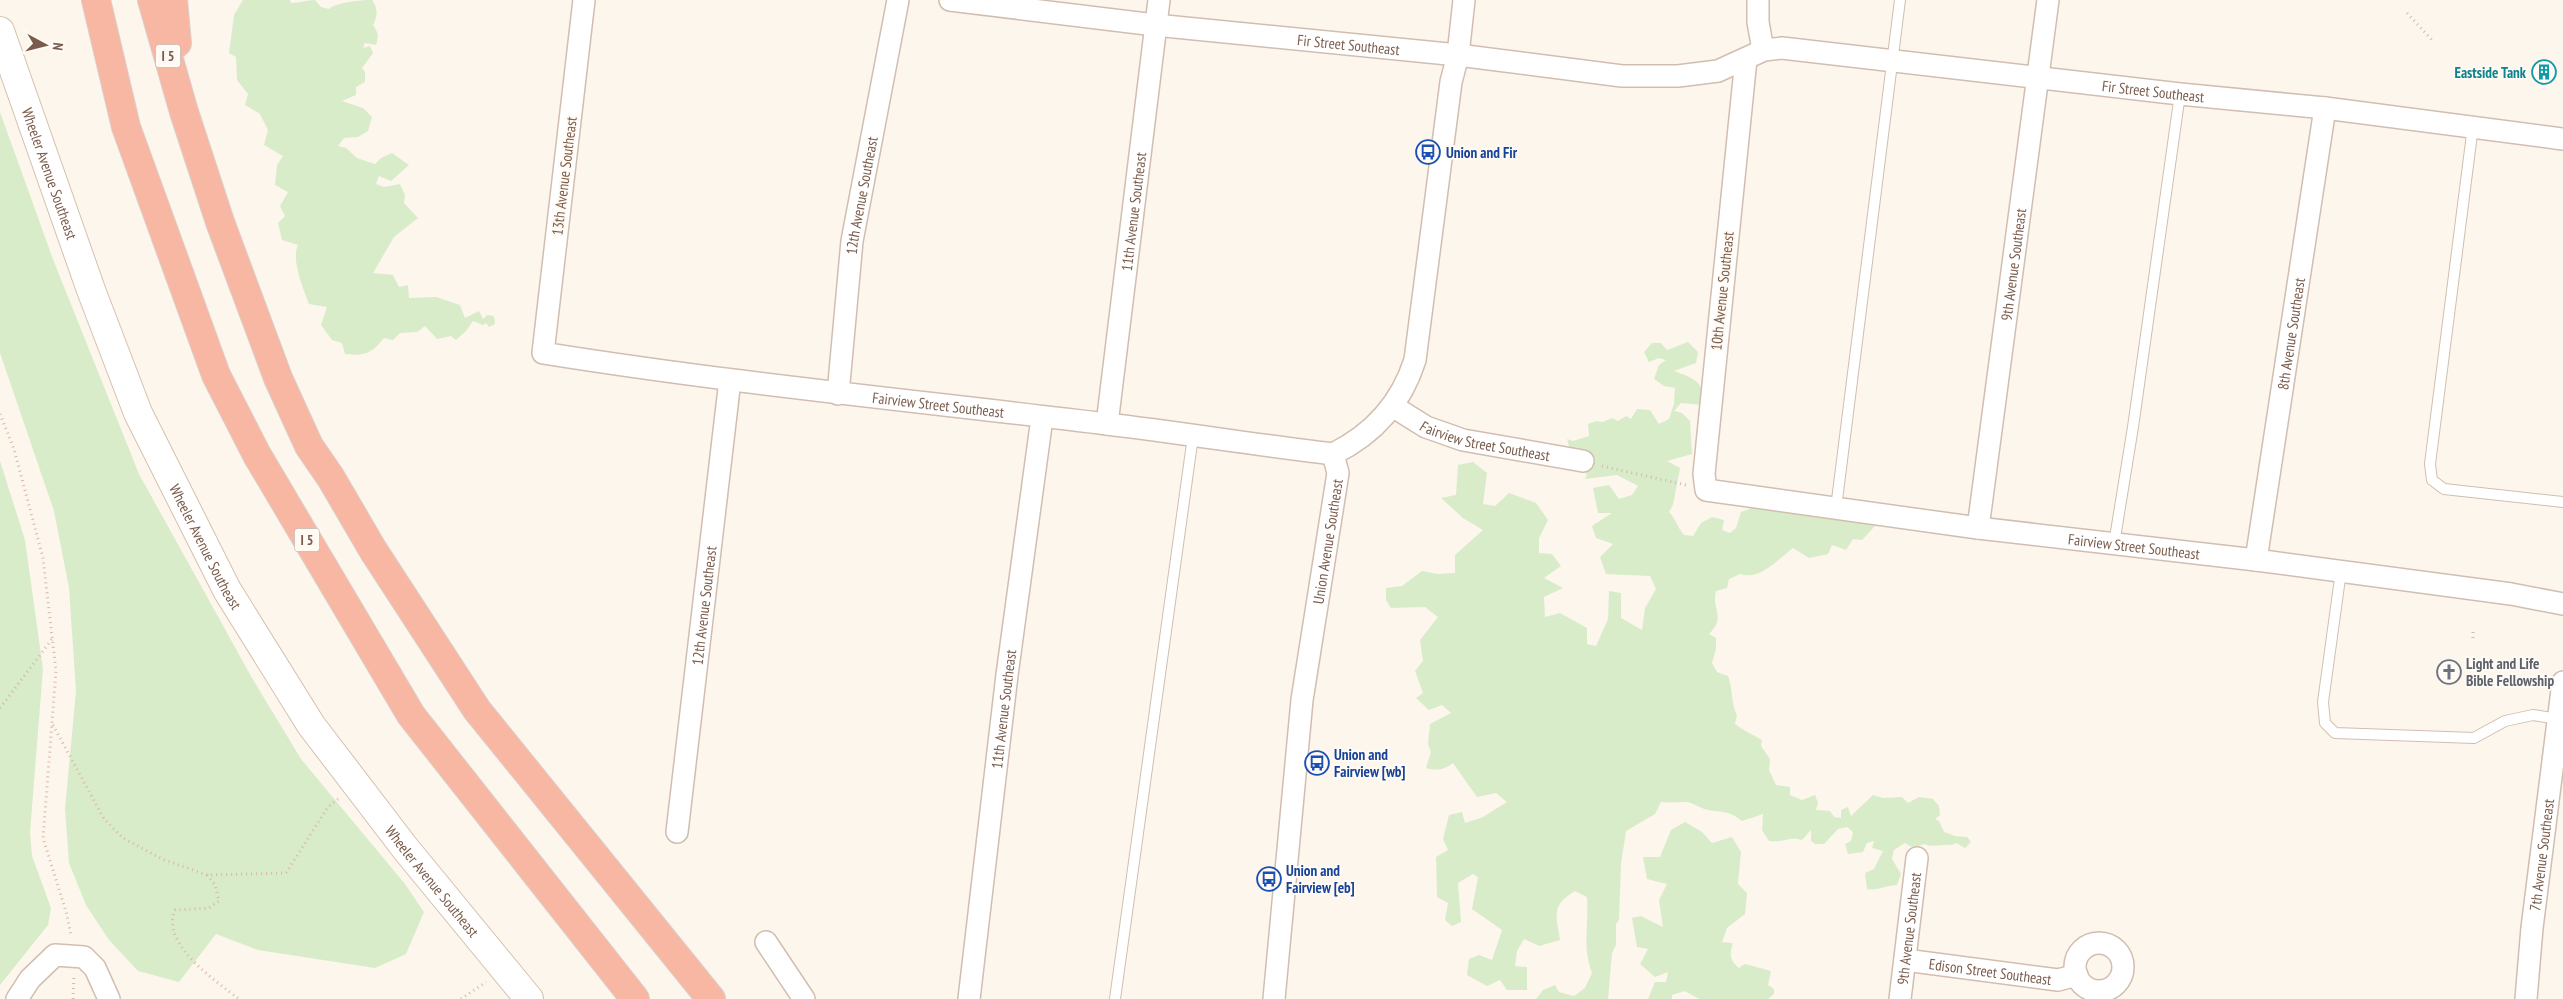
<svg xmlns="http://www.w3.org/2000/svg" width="2563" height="999" viewBox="0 0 2563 999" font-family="'PT Sans Narrow',sans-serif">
<rect width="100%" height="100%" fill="#fdf6ec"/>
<path fill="#d8ecc9" d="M 243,0 L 290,0 L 291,3 C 300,3 306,0 315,0 L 321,7 L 329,9 C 337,2 361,0 372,0 C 378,8 378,16 373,25 C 378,32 379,36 376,45 L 365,43 L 363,48 L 370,46 L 373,53 L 362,68 L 365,72 L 365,82 L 356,87 L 356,95 L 342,101 L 363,108 L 372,117 L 368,131 L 358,137 L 344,138 L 338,146 L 346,148 L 357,158 L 375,164 L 381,158 L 392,153 L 409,165 L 391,181 L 379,176 L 376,184 L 384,187 L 400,184 L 405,195 L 404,203 L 418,218 L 394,237 L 373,273 L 393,275 L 399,287 L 408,285 L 409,298 L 436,297 L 460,305 L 465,318 L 479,311 L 483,319 L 487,315 L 494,316 L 495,324 L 489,327 L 486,323 L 483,325 L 473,321 L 466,331 L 456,340 L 451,336 L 437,339 L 425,326 L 417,332 L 400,333 L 393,340 L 384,338 C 371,354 365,356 345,354 L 342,343 L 332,340 L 321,325 L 327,307 L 309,304 C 303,288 291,260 298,245 L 282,240 L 278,223 L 285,216 L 280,206 L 288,192 L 275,185 L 277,165 L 283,156 L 264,145 L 268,130 L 260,114 L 245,105 L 248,94 L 237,80 L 236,57 L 229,53 L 234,15 Z
M 0,112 L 54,262 L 139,474 L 252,678 L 301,759 L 405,884 L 424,912 L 406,954 L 375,968 L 258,950 L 216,934 L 179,982 L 138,971 L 109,940 L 86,905 L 69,863 L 65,809 L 76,691 L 69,588 L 54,511 L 0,353 Z
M 1688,342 L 1698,352 L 1696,363 L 1674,371 C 1695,379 1704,381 1703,405 L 1681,403 L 1674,411 L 1682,413 L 1690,421 L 1692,454 L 1667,461 L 1680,468 L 1673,505 L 1669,512 C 1676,519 1677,527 1684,535 L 1693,536 L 1701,523 L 1712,517 L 1724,520 L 1722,530 L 1730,533 L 1736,528 L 1741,512 L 1781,497 L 1797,515 L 1807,508 L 1814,511 L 1819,517 L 1843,514 L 1849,522 L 1871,520 L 1875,526 L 1862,540 L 1853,539 L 1846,550 L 1832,545 L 1828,554 L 1809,558 L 1793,548 C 1778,559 1761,581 1740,574 L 1729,579 L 1727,588 L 1716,591 C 1711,610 1727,616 1709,634 L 1716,638 L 1716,649 L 1712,663 L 1717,672 L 1728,676 C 1733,689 1731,704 1737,715 L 1735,724 C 1744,731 1752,734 1762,740 L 1761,746 L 1770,759 L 1769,770 L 1776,785 L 1790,787 L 1790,795 L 1802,800 L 1815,795 L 1818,803 L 1816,810 L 1830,811 L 1834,817 L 1841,818 L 1841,810 L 1848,807 L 1851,816 L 1873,795 L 1883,798 L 1902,797 L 1908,803 L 1919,797 L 1933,799 L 1939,806 L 1940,815 L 1935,819 L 1939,821 L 1944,832 L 1955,836 L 1967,837 L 1971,842 L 1965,848 L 1956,843 L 1952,845 C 1942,844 1933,848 1924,844 L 1913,848 L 1905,843 L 1894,850 L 1892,859 L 1901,874 L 1897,885 C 1886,885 1878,891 1867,889 L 1865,873 L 1874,869 L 1883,851 L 1872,848 L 1874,841 L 1867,843 L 1863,852 L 1848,854 L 1845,844 L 1851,841 L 1853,832 L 1847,827 L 1838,829 L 1824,844 L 1815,844 L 1811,841 L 1811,830 L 1802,840 C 1790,836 1784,843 1769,841 L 1762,830 L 1763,814 L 1742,821 C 1730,811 1722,812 1708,810 C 1701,809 1693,802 1685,802 C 1677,802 1671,803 1661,802 L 1655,814 L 1626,831 L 1621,864 L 1619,920 L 1616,924 L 1616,945 L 1612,953 L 1608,999 L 1536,999 L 1543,990 L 1555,985 L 1559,992 L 1574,996 L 1585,988 L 1592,973 C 1582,947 1589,924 1587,897 L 1575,891 C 1551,906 1556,914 1560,940 L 1539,946 L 1524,939 L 1517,951 L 1515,966 L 1527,967 L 1527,990 L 1507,990 L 1500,980 L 1487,986 L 1467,975 L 1469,959 L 1479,955 L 1492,960 L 1502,930 L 1472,909 L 1478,877 L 1473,874 L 1458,883 L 1461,922 L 1452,926 L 1445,920 L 1448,903 L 1437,897 L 1436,857 L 1448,850 L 1443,839 L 1449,815 L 1462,812 L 1465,823 L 1483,817 L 1507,802 L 1496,793 L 1477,797 L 1453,763 C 1444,770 1437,771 1426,768 L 1431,752 L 1428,744 L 1430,724 L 1451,713 L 1442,705 L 1429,710 L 1416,698 L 1423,693 L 1415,671 L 1423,661 L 1420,640 L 1438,617 L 1425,607 L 1391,608 L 1386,600 L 1386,588 L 1402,586 L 1422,571 L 1438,574 L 1455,573 L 1455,555 L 1483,530 L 1463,518 L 1441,498 L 1456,495 L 1458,465 L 1473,462 L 1487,473 L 1483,504 L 1495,506 L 1509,493 L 1536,503 L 1548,520 L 1539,538 L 1539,553 L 1552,554 L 1561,566 L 1544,578 L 1563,588 L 1544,597 L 1545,617 L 1560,613 L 1587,628 L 1587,644 L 1596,646 L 1608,619 L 1609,591 L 1621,593 L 1621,618 L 1642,630 L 1645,608 L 1656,589 L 1650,576 L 1606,574 L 1600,557 L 1613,544 L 1596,538 L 1592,526 L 1612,513 L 1598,513 L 1593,488 L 1609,485 L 1619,499 L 1632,495 L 1638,486 L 1617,475 L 1585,479 L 1587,475 L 1569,446 L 1567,439 L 1573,441 L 1589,436 L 1588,424 L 1596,421 L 1603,422 L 1612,418 L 1618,421 L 1626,416 L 1631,419 L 1637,409 L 1650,410 L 1659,424 L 1669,419 L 1674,404 L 1675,388 L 1664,386 L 1654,379 L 1659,365 L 1666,360 L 1659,358 L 1649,362 L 1644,352 L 1652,343 L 1661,343 L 1667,350 Z
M 0,461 L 25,540 L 43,669 L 30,832 L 32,856 L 51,908 L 48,925 L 0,985 Z
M 1685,822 L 1702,832 L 1712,843 L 1732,837 L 1741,852 L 1738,884 L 1747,893 L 1745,914 L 1727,928 L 1722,942 L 1733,943 C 1729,954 1730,961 1739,968 L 1745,964 L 1771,971 L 1768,985 L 1774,989 L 1774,994 L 1768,999 L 1699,999 L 1685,991 L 1672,995 L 1672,999 L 1648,999 L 1655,982 L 1666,982 L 1668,972 L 1655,977 L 1640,964 L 1648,949 L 1637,947 L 1632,918 L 1641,916 L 1663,927 L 1659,900 L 1667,884 L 1647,879 L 1643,857 L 1660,857 L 1671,830 Z"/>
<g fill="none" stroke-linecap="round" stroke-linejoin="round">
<g stroke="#d1beb0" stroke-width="12">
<path id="lane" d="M 2473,126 L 2430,464 L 2432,480 L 2444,489 L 2563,502
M 1836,508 L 1900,0
M 2114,544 L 2133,427 L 2180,94
M 2341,571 L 2323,702 L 2325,723 L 2335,733 L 2474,738 L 2505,721 L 2533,715 L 2559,719
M 1115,999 L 1193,436"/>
</g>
<g stroke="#d1beb0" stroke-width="24">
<g id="street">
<path id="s1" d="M 584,0 L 543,353 C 730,383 918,401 1107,424 C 1182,433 1257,445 1333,454"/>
<path id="s2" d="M 950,0 L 1155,25 L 1458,55 L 1622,76 L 1678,76 L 1718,71 L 1764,50 L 1782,48 L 2180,94 L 2325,108 L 2563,139"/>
<path d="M 1758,0 L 1758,22 L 1763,50"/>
<path id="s3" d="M 1746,59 L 1704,474 L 1706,490 L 1978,528 L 2256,560 L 2511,594 L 2563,604"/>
<path id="s4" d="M 838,394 L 852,241 L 898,0"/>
<path id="s5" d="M 1394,407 L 1426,427 L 1463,440 L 1583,461"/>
<path id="s6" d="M 1107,424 L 1159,0"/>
<path d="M 1333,454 C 1374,434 1401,404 1415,360 L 1451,82 L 1458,55 L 1464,0"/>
<path id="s7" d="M 1978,528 L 2048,0"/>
<path id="s8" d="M 2256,560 L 2325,108"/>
<path id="s9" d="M 677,832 L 730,380"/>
<path d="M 766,942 L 804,999"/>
<circle cx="2099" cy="967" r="24"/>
<path id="s10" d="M 1905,960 L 2058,980 L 2077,975"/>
<path d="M 17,999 L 30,979 L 55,955 L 84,957 L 95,968 L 109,999"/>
<path id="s11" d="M 969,999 L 1007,675 L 1042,418"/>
<path id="s12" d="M 1274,999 L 1302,700 L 1338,473 L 1333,454"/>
<path id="s13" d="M 1900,999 L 1917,858"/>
<path id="s14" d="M 2526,999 L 2532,928 L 2563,682"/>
</g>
</g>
<g stroke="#d6c0b0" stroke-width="30">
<g id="secondary">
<path id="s15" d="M 0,31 L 91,290 L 138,413 L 227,590 L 311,725 L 405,848 L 529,999"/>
</g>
</g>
<g stroke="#dad1cd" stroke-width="30">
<path id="highway" d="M 96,0 L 126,127 L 216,375 L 257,455 L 411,715 L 635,999
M 152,0 L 184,112 L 220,222 L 278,378 L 309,446 L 331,478 L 373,550 L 477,710 L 711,999
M 173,0 L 177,43"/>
</g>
<path stroke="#d9b8a5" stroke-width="3" stroke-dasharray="1 4" stroke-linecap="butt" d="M 2407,13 L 2432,40
M 0,414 L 14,449 L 43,558 L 56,671 L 43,838 L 67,915 L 71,936
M 1602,466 L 1686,485
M 2473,638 L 2473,632
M 0,708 L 52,639
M 53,725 L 104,819 L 123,838 L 162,859 L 207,875 L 286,873 L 328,807 L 338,799
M 207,875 L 215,885 L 219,901 L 209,908 L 175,910 C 160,944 216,981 239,999
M 73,999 L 74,976
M 461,999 L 486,982"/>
<use href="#lane" stroke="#fff" stroke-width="10"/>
<use href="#street" stroke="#fff" stroke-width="21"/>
<use href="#secondary" stroke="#fff" stroke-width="28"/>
<use href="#highway" stroke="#f7b7a3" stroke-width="28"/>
</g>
<defs>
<g id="building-ring" transform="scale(1.25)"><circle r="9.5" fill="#fffaf3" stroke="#0f9aa8" stroke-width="1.5"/><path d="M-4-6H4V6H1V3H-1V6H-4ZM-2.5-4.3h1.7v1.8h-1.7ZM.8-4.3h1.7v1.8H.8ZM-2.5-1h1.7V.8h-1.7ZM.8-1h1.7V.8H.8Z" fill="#0f9aa8"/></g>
<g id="bus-ring" transform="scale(1.25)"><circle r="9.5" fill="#fffaf3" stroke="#1a4fb4" stroke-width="1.5"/><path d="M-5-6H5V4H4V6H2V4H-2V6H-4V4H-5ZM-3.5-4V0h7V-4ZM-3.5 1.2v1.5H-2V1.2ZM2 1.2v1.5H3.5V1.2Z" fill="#1a4fb4"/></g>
<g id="church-ring" transform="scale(1.25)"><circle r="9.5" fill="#fffaf3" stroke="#6b7280" stroke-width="1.5"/><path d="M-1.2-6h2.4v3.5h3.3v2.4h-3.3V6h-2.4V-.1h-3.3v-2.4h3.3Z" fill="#6b7280"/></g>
</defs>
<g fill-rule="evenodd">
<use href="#building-ring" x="2544" y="72"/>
<use href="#bus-ring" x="1428" y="152"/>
<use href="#church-ring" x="2449" y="672"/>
<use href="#bus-ring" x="1317" y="763"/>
<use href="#bus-ring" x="1269" y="879"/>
</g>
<g text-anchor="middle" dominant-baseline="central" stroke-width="4" stroke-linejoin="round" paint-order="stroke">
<g fill="#fffaf3" stroke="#a28b7f" stroke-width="1">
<rect x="155.5" y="44.5" width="25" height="23" rx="4"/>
<rect x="294.5" y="528.5" width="25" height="23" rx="4"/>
</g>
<g font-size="14" font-weight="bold" fill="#7a5c4d">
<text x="168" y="56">I 5</text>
<text x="307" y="540">I 5</text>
</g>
<g font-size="15" fill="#7a5c4d" stroke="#fffaf3">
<text stroke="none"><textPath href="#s2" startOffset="401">Fir Street Southeast</textPath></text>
<text stroke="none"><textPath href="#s2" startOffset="1215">Fir Street Southeast</textPath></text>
<text stroke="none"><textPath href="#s15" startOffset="151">Wheeler Avenue Southeast</textPath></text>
<text transform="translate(564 176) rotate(-83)">13th Avenue Southeast</text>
<text stroke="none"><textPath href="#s4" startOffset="200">12th Avenue Southeast</textPath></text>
<text stroke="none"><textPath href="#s6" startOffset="214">11th Avenue Southeast</textPath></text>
<text stroke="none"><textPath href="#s7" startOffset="266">9th Avenue Southeast</textPath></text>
<text transform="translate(1722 291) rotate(-84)">10th Avenue Southeast</text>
<text stroke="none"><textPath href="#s8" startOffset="229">8th Avenue Southeast</textPath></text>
<text stroke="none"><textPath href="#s1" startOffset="754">Fairview Street Southeast</textPath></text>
<text stroke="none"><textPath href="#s5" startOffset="99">Fairview Street Southeast</textPath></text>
<text stroke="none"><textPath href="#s12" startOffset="461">Union Avenue Southeast</textPath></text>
<text stroke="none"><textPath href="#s3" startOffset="865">Fairview Street Southeast</textPath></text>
<text stroke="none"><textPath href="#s15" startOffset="556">Wheeler Avenue Southeast</textPath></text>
<text stroke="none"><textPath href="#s9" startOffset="228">12th Avenue Southeast</textPath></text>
<text stroke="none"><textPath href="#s11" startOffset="292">11th Avenue Southeast</textPath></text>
<text stroke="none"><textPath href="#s14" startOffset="145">7th Avenue Southeast</textPath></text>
<text stroke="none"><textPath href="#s15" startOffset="961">Wheeler Avenue Southeast</textPath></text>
<text stroke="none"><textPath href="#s13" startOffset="71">9th Avenue Southeast</textPath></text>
<text stroke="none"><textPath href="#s10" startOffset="86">Edison Street Southeast</textPath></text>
</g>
<g font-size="15" font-weight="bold" fill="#0d838f" stroke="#fffaf3" text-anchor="end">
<text x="2526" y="72">Eastside Tank</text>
</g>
<g font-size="15" font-weight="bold" fill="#164399" stroke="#fffaf3" text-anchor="start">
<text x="1446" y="152">Union and Fir</text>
<text x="1334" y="754">Union and<tspan x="1334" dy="17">Fairview [wb]</tspan></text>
<text x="1286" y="870">Union and<tspan x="1286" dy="17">Fairview [eb]</tspan></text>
</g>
<g font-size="15" font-weight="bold" fill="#5b616d" stroke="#fffaf3" text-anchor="start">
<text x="2466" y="663">Light and Life<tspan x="2466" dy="17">Bible Fellowship</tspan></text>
</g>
</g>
<g transform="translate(45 45) rotate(97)" stroke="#fffaf3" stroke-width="4" paint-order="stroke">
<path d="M0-4L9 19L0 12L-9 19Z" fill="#7a5c4d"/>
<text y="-8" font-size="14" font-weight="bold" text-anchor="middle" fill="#7a5c4d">N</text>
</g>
</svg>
